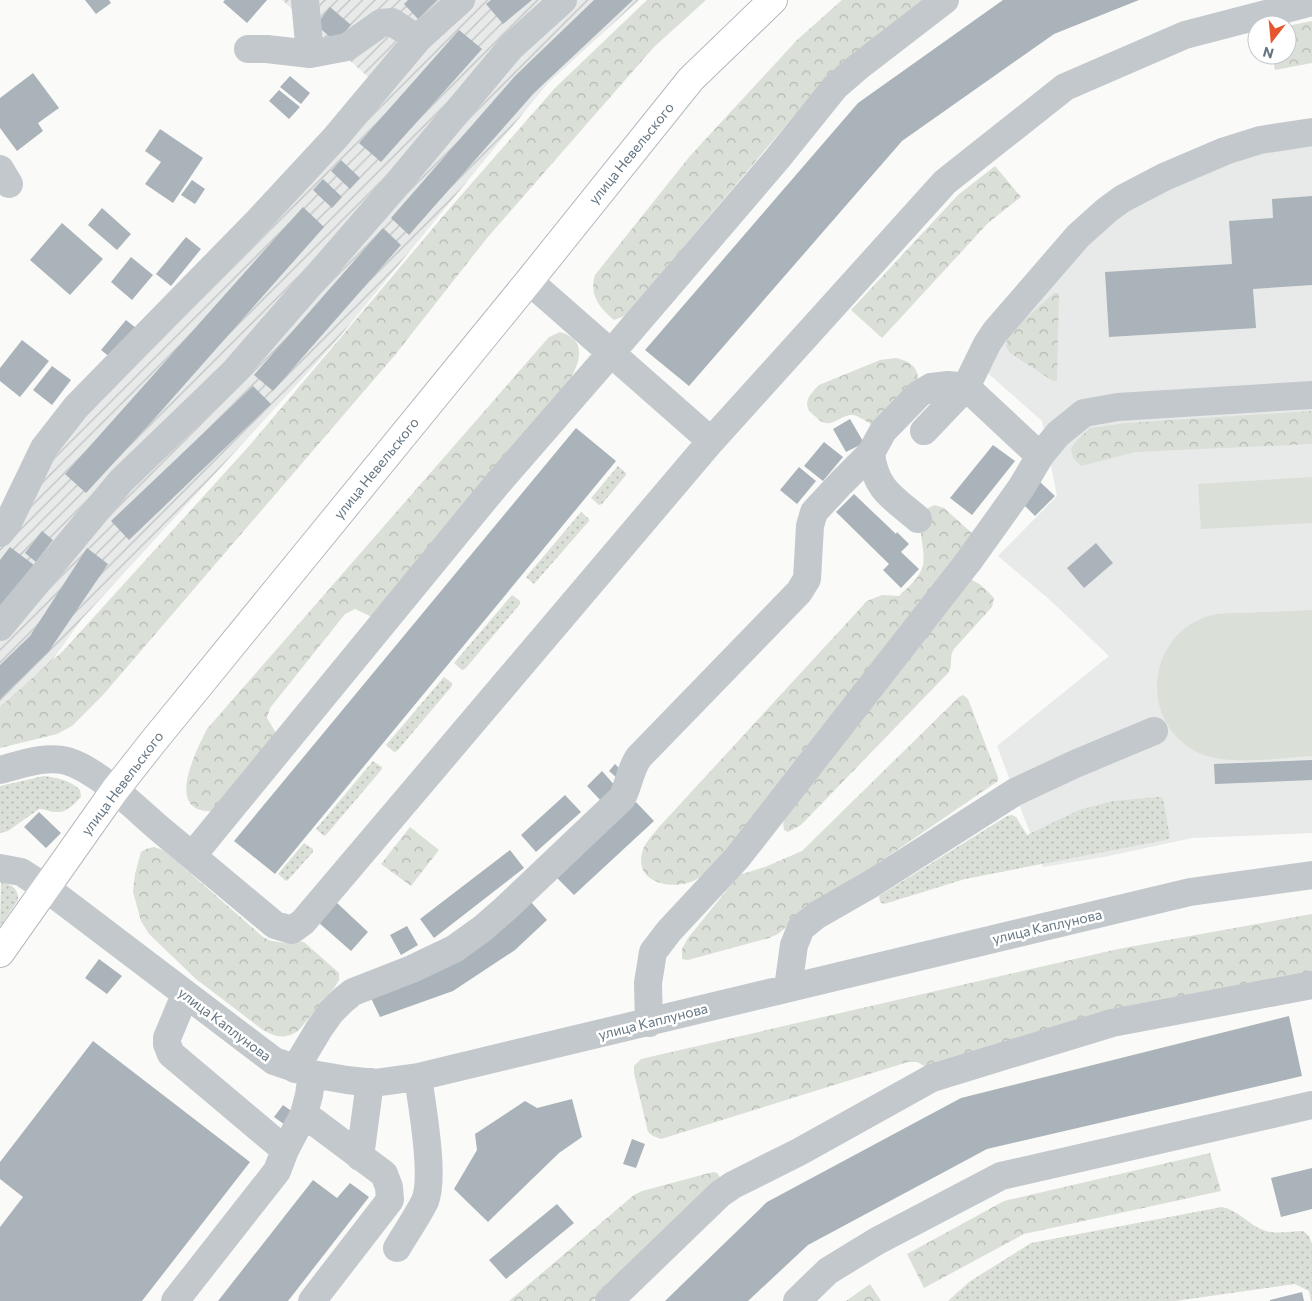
<svg xmlns="http://www.w3.org/2000/svg" width="1312" height="1301" viewBox="0 0 1312 1301" font-family="Commissioner,sans-serif">
<defs>
<pattern id="industrial-furrows" width="10" height="10" patternUnits="userSpaceOnUse" patternTransform="scale(1.25)"><rect width="10" height="10" fill="#e8e9e9"/><path d="M-1 1l2-2M0 10L10 0M9 11l2-2" fill="none" stroke="#c0c1c2"/></pattern>
<pattern id="grass-dots" width="8" height="8" patternUnits="userSpaceOnUse" patternTransform="scale(1.25)"><rect width="8" height="8" fill="#dadfd7"/><path d="M2 2h.1M6 6h.1" fill="none" stroke="#b4b9b4" stroke-width="1.8" stroke-linecap="round"/></pattern>
<pattern id="forest-crowns" width="20" height="18" patternUnits="userSpaceOnUse" patternTransform="scale(1.25)"><rect width="20" height="18" fill="#dadfd7"/><path d="M2 6a3 3 0 1 1 6 0M12 15a3 3 0 1 1 6 0" fill="none" stroke="#b4b9b4"/></pattern>
</defs>
<rect width="100%" height="100%" fill="#fafaf8"/>
<path fill="#e8e9e9" d="M 1312,127 L 1312,833 L 1192,838 L 1104,857 L 1043,867 L 997,746 L 1109,656 L 1051,601 L 998,556 L 1057,496 L 1042,421 L 975,362 L 1117,197 Z"/>
<path fill="url(#industrial-furrows)" d="M 282,0 L 639,0 L 548,83 L 332,346 L 82,619 L 56,655 L 29,694 L 0,716 L 0,527 L 79,417 L 385,92 Z"/>
<path fill="url(#grass-dots)" d="M 618,466 L 626,473 L 626,475 L 602,504 L 599,505 L 591,498 Z
M 581,512 L 589,519 L 589,521 L 534,584 L 526,577 Z
M 512,595 L 520,601 L 520,604 L 465,669 L 462,670 L 454,663 Z
M 444,677 L 452,683 L 452,686 L 397,751 L 394,752 L 386,745 Z
M 373,761 L 382,767 L 382,769 L 326,835 L 324,836 L 316,829 Z
M 44,776 C 58,778 70,780 80,790 L 81,797 C 74,804 67,813 56,812 C 50,812 45,809 39,809 L 8,831 L 0,833 L 0,786 Z
M 1159,797 L 1163,798 L 1170,838 L 1165,840 L 965,879 L 884,904 L 880,902 L 879,896 L 882,894 L 1007,816 L 1012,815 L 1016,817 L 1027,835 L 1079,810 L 1113,801 Z
M 304,843 L 313,849 L 313,852 L 288,880 L 286,881 L 278,874 Z
M 1,881 C 10,884 19,888 18,900 L 0,927 Z
M 1222,1207 C 1238,1210 1249,1225 1263,1230 C 1275,1235 1291,1231 1303,1231 L 1309,1236 L 1312,1244 L 1312,1301 L 1311,1301 L 1309,1291 L 1295,1284 L 1175,1301 L 948,1301 L 969,1282 L 1031,1243 Z"/>
<path fill="url(#forest-crowns)" d="M 647,0 L 706,0 L 654,47 L 487,238 L 395,355 L 103,695 L 72,726 L 57,734 L 0,748 L 0,707 L 63,651 L 250,445 L 450,208 L 555,88 Z
M 842,0 L 931,0 L 824,80 L 625,316 L 614,320 C 599,307 589,295 595,275 L 690,156 L 797,40 Z
M 1312,21 L 1312,63 L 1275,70 L 1272,55 L 1287,55 L 1287,26 Z
M 995,166 L 1021,197 L 988,223 L 882,338 L 851,310 L 958,195 Z
M 1054,293 L 1059,293 L 1057,381 L 1053,381 L 1010,353 L 1006,347 L 1008,334 Z
M 560,332 C 588,340 580,362 569,382 L 376,617 L 370,616 L 355,609 L 345,614 L 270,708 L 267,718 L 276,733 L 216,811 C 162,816 196,751 207,729 L 549,337 Z
M 896,358 C 909,361 919,367 918,381 L 877,422 L 871,424 C 865,421 859,416 853,415 C 845,414 838,421 830,423 C 824,424 820,421 816,417 C 801,406 807,397 819,385 L 880,360 Z
M 1312,411 L 1312,444 L 1135,452 L 1081,466 L 1073,458 L 1071,449 L 1077,440 L 1090,428 L 1127,423 Z
M 935,505 L 944,508 L 974,535 L 726,852 C 717,861 708,872 697,879 C 677,891 634,885 642,853 C 644,843 653,835 659,827 L 867,601 L 882,595 L 899,596 C 908,587 920,578 923,565 C 927,545 909,513 935,505 Z
M 970,580 C 980,582 986,590 994,598 L 992,607 L 954,649 C 949,656 953,664 949,672 L 801,825 L 788,832 L 784,830 L 783,823 L 789,810 Z
M 963,695 L 968,699 L 998,777 L 998,781 L 792,922 L 778,934 L 769,938 L 688,960 L 682,959 L 682,949 L 688,938 L 739,875 L 765,867 L 802,851 L 959,697 Z
M 410,827 L 439,850 L 411,886 L 381,864 Z
M 154,847 L 163,850 L 174,859 L 263,937 L 271,941 L 287,943 L 296,941 L 304,942 L 339,973 L 339,980 L 334,988 L 299,1030 C 286,1040 276,1037 263,1030 L 196,979 L 149,934 L 141,921 L 133,892 L 135,874 L 141,852 L 146,849 Z
M 1312,914 L 1312,972 L 926,1067 L 917,1062 L 908,1062 L 661,1139 L 653,1136 L 648,1132 L 634,1073 L 634,1066 L 641,1059 L 1118,949 Z
M 1210,1153 L 1221,1191 L 1024,1234 L 924,1288 L 907,1254 L 1004,1201 Z
M 713,1172 L 717,1173 L 720,1177 L 712,1188 L 593,1301 L 509,1301 L 634,1195 L 642,1191 Z
M 870,1284 L 881,1301 L 846,1301 Z"/>
<path fill="#dadfd7" d="M 1312,477 L 1312,523 L 1201,529 L 1198,484 Z
M 1312,610 L 1312,756 C 1281,758 1227,766 1199,753 C 1141,726 1144,642 1203,618 C 1217,612 1233,613 1248,613 C 1269,612 1291,611 1312,610 Z"/>
<path fill="#aab3b9" d="M 85,0 L 109,0 L 111,3 L 96,14 Z
M 225,0 L 267,0 L 247,23 L 223,2 Z
M 408,0 L 437,0 L 418,19 L 404,4 Z
M 491,0 L 532,0 L 503,24 L 486,4 Z
M 594,0 L 633,0 L 534,93 L 409,235 L 391,218 L 515,76 Z
M 1003,0 L 1139,0 L 1054,34 L 902,141 L 689,386 L 645,350 L 858,103 Z
M 330,7 L 351,25 L 336,42 L 316,25 Z
M 459,30 L 482,49 L 381,162 L 359,143 Z
M 33,73 L 59,108 L 38,123 L 43,131 L 17,151 L 0,128 L 0,98 Z
M 290,76 L 310,93 L 301,104 L 280,87 Z
M 279,90 L 300,107 L 289,119 L 269,101 Z
M 160,129 L 203,158 L 173,203 L 145,184 L 161,162 L 145,151 Z
M 341,160 L 360,178 L 350,189 L 331,171 Z
M 323,179 L 342,197 L 332,208 L 313,190 Z
M 192,180 L 205,189 L 195,204 L 181,195 Z
M 1312,196 L 1312,285 L 1253,289 L 1256,328 L 1109,337 L 1105,272 L 1232,264 L 1229,221 L 1273,218 L 1272,199 Z
M 303,207 L 324,227 L 155,418 L 86,493 L 65,474 Z
M 102,208 L 131,234 L 117,250 L 88,225 Z
M 62,223 L 103,259 L 70,295 L 30,260 Z
M 383,228 L 401,245 L 273,391 L 254,375 Z
M 186,237 L 201,249 L 171,286 L 156,274 Z
M 131,257 L 153,275 L 132,300 L 111,282 Z
M 126,320 L 136,328 L 111,358 L 101,350 Z
M 22,340 L 49,361 L 20,397 L 0,381 L 0,368 Z
M 52,366 L 71,380 L 52,405 L 33,390 Z
M 253,386 L 271,404 L 129,540 L 111,521 Z
M 850,419 L 864,443 L 846,452 L 833,429 Z
M 576,428 L 616,461 L 275,874 L 234,841 Z
M 824,442 L 843,457 L 823,481 L 804,466 Z
M 993,445 L 1015,461 L 972,515 L 950,498 Z
M 799,467 L 816,481 L 797,504 L 780,490 Z
M 1039,481 L 1055,496 L 1035,516 L 1019,500 Z
M 854,494 L 896,534 L 897,532 L 909,544 L 901,552 L 919,569 L 901,588 L 883,570 L 889,564 L 836,512 Z
M 42,531 L 53,540 L 36,562 L 25,553 Z
M 1096,543 L 1113,563 L 1084,588 L 1067,568 Z
M 10,547 L 34,565 L 0,607 L 0,560 Z
M 87,548 L 108,564 L 49,651 L 0,699 L 0,665 L 30,636 Z
M 1312,760 L 1312,780 L 1215,784 L 1214,764 Z
M 615,764 L 624,773 L 618,779 L 609,771 Z
M 602,771 L 617,788 L 602,802 L 587,786 Z
M 565,795 L 581,812 L 536,852 L 521,835 Z
M 636,802 L 654,821 L 574,895 L 556,877 Z
M 39,812 L 61,833 L 46,848 L 24,827 Z
M 510,850 L 524,868 L 434,938 L 420,919 Z
M 530,901 L 547,920 L 515,950 L 453,991 L 380,1017 L 369,994 Z
M 336,902 L 368,932 L 351,951 L 318,922 Z
M 407,926 L 418,945 L 401,955 L 390,935 Z
M 99,959 L 122,976 L 107,994 L 85,978 Z
M 1289,1016 L 1302,1076 L 987,1149 L 808,1245 L 748,1301 L 665,1301 L 767,1202 L 961,1098 Z
M 93,1041 L 250,1162 L 142,1301 L 0,1301 L 0,1227 L 23,1197 L 0,1179 L 0,1162 Z
M 572,1099 L 582,1137 L 559,1153 L 488,1222 L 454,1189 L 477,1150 L 475,1134 L 525,1101 L 537,1108 Z
M 283,1105 L 297,1115 L 288,1127 L 274,1117 Z
M 632,1139 L 645,1144 L 636,1168 L 623,1164 Z
M 1312,1168 L 1312,1209 L 1281,1217 L 1271,1178 Z
M 313,1180 L 337,1198 L 350,1183 L 369,1197 L 288,1301 L 218,1301 Z
M 557,1204 L 574,1223 L 506,1279 L 489,1260 Z
M 1302,1292 L 1304,1301 L 1270,1301 L 1270,1300 Z"/>
<g fill="none" stroke-linecap="round" stroke-linejoin="round">
<g stroke="#b5babe" stroke-width="30">
<path id="major" d="M 0,953 L 115,790 L 152,743 L 529,281 L 691,79 L 773,0"/>
</g>
<path stroke="#c3c8cc" stroke-width="28" d="M 305,0 L 310,54
M 248,49 L 267,49 L 310,54 L 347,47 L 381,23 L 392,22 L 418,39
M 0,169 L 9,184
M 529,281 L 611,353 L 777,159 L 835,87 L 858,67 L 945,0
M 924,431 L 966,387 L 987,344 L 995,332 L 1078,236 L 1107,210 L 1122,199 L 1164,177 L 1225,151 L 1260,140 L 1312,132
M 711,441 L 945,182 L 1065,87 L 1185,35 L 1312,2
M 871,453 C 875,489 892,497 918,519
M 0,533 L 8,523 L 44,448 L 76,407 L 258,221 L 335,138 L 418,39 L 461,0
M 0,627 L 121,481 L 234,372 L 392,190 L 511,47 L 563,0
M 0,770 C 20,765 46,755 67,761 C 98,770 136,809 161,830 C 199,862 237,893 275,925 L 292,930 L 303,922 L 711,441 L 611,353 L 497,484 L 192,856
M 0,868 L 21,872 L 46,888 L 274,1061 L 312,1074 L 347,1080 L 374,1083 L 418,1077 L 1190,892 L 1312,875
M 788,988 L 794,945 L 801,928 L 817,915 L 871,884 L 1015,792 L 1075,764 L 1154,731
M 185,995 L 167,1038 L 167,1044 L 171,1054 L 285,1150
M 649,1023 L 648,983 L 653,952 L 669,931 L 737,858 L 968,562 L 1021,488 L 1040,456 L 1058,434 L 1084,413 L 1118,407 L 1312,395
M 295,1069 L 319,1029 L 331,1012 L 343,1000 L 353,992 L 412,969 L 454,949 L 482,929 L 506,908 L 622,798 C 629,785 630,769 639,757 L 799,592 L 807,579 L 810,526 L 814,512 L 841,483 L 871,453 L 883,431 L 919,394 L 931,387 L 948,385 L 966,387 L 1040,456
M 304,1114 L 384,1174 L 389,1187 L 390,1200 L 312,1301
M 360,1157 L 370,1082
M 397,1248 C 406,1233 417,1217 425,1201 C 435,1177 422,1106 418,1077
M 175,1301 L 277,1171 L 285,1150 L 304,1114 L 309,1095 L 312,1074
M 609,1301 L 720,1194 L 733,1185 L 799,1152 L 932,1078 L 1112,1023 L 1312,985
M 797,1301 L 828,1271 L 877,1241 L 1001,1176 L 1312,1105"/>
<use href="#major" stroke="#fff" stroke-width="28"/>
</g>
<g text-anchor="middle" dominant-baseline="central" stroke-width="5" stroke-linejoin="round" paint-order="stroke">
<g font-size="14" fill="#657683" stroke="#fff">
<text transform="translate(631 153) rotate(-51)">улица Невельского</text>
<text transform="translate(376 468) rotate(-51)">улица Невельского</text>
<text transform="translate(122 783) rotate(-53)">улица Невельского</text>
<text transform="translate(1047 926) rotate(-13)">улица Каплунова</text>
<text transform="translate(653 1021) rotate(-14)">улица Каплунова</text>
<text transform="translate(225 1024) rotate(37)">улица Каплунова</text>
</g>
</g>
<g transform="translate(1272 40) rotate(196)"><circle r="24" fill="#ffffff" stroke="#c1c8cd"/>
<path d="M0-4L9 19L0 12L-9 19Z" fill="#e4572e"/>
<text y="-8" font-size="14" font-weight="bold" text-anchor="middle" fill="#657683">N</text>
</g>
</svg>
